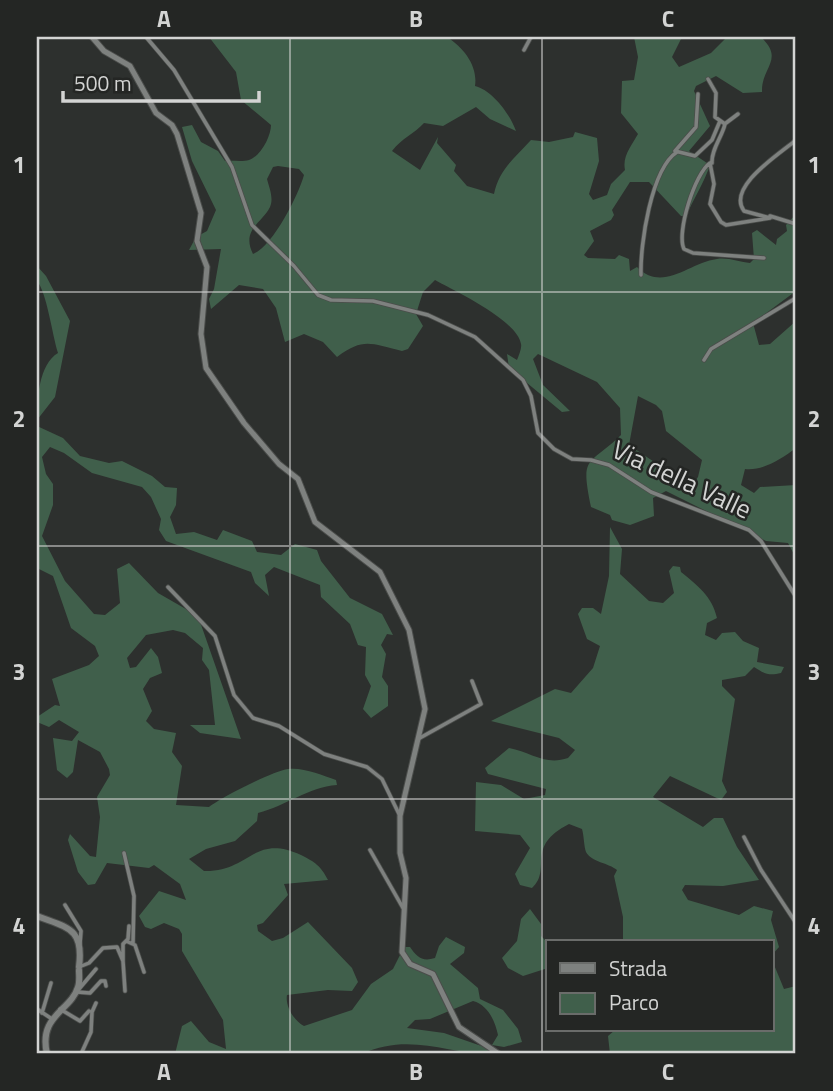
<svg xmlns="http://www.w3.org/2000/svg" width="833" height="1091" viewBox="0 0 833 1091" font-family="'Titillium Web',sans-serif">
<rect width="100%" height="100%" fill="#2d302e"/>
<path fill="#405f4b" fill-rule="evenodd" d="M 209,37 L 447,37 C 464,48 478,66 475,86 C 492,90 510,114 516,131 L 490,119 L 476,107 L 443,126 L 424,123 C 414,134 402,138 392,151 L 420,170 L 438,137 L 437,143 L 456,165 L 454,171 L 467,186 L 494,194 C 499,169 515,158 531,140 L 549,142 L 573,137 L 575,132 L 597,138 L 599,161 L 589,194 L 593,200 L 607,195 L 611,184 L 625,170 C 622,156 632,145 638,134 L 621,113 L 622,81 L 634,80 L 638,57 L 634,37 L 682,37 L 672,57 L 679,67 L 711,53 L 727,37 L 761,37 C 785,60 761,67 762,92 L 743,93 L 716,76 L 696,86 L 694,91 L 710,126 L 689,151 L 710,165 C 704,183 694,198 686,216 L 681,216 L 649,182 L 630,182 L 612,210 L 614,215 L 611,220 L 590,231 L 594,241 L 584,255 L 588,258 L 615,259 L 619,255 L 629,259 L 630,271 L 637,267 C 663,293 688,263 717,259 C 727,257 740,262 750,263 L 754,259 L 752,233 L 757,230 L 776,245 L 777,239 L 787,231 L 786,225 L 796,214 L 796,291 L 753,323 L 759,345 L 770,344 L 796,321 L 796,448 C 781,459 763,471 745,469 L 741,485 L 754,493 L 760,487 L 796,485 L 796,558 L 788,543 L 766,541 L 666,491 L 653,498 L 654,516 L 630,525 L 612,520 L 610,515 L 591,507 C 580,454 588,467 621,435 L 620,408 L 597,382 L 538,354 L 533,359 L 543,385 L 570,411 L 562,412 L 509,368 L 507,354 L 517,360 C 519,355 522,348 521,344 C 517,320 455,291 435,280 L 423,292 L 416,314 L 423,326 L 408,349 L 402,351 C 371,344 364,337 337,357 L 323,342 L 304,334 L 285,342 L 276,308 L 263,289 L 239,285 L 211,309 L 209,299 L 214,289 L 221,249 L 189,250 L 196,237 L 207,231 L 216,210 L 192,161 L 182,127 L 192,125 L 201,142 L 218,151 L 225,161 C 232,160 242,162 249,160 C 261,156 271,136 271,125 L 241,100 L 236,72 ZM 278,166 L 299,169 L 304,175 C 298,196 273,246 253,254 C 241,230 262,223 270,207 C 274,198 269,187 267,179 L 273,167 ZM 638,396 L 656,405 L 662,411 L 666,431 L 702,460 L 698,477 L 689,490 L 675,476 L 629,445 Z
M 37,266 L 46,276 L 70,321 L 55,397 L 37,420 C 37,399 39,364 58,353 C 52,334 47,293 37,281 Z
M 37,422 L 37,426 L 63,438 L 80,456 L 109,463 L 122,461 L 152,476 L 165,487 L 177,488 L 176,505 L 170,517 L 176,534 L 194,532 L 217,540 L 223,530 L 252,541 L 257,552 L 281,555 L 295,544 L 317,550 L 321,561 L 350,598 L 382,614 L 393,635 L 387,634 L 381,645 L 386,654 L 382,677 L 388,686 L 388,706 L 371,718 L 363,709 L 371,686 L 365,675 L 366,647 L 358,645 L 350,624 L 321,597 L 320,585 L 274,567 L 265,575 L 269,596 L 255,583 L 251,572 L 166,541 L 159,530 L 161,519 L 151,497 L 142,487 L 92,473 L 64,453 L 50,447 L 42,457 L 46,474 L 53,484 L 53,505 L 42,536 L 65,581 L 94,614 L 105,615 L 120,603 L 117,569 L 129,563 L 158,593 L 198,616 L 241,739 L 200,733 L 190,725 L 215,725 L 209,670 L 202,660 L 203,648 L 185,633 L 173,630 L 146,635 L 127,658 L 130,668 L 136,667 L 151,648 L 158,657 L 162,673 L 150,678 L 143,689 L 152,711 L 146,721 L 154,729 L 176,733 L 172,752 L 182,766 L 176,805 L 209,807 C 222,797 273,771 288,769 C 303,767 322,775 336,780 L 337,785 C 308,787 286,806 258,813 L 257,821 L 235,841 L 206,849 L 189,859 L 204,871 C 250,872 253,833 301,855 C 315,862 321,866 328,880 L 284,884 L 288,895 L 263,923 L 257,925 L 258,931 L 272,941 L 283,938 L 308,922 L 352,968 L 358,982 L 352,991 L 328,990 L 287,995 C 285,1006 294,1021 304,1026 L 352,1010 L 371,984 L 393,969 L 404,947 L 410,947 C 417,957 422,962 435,958 L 439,946 L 446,937 L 465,947 L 464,953 L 450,964 L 478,988 L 480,999 L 503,1010 L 518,1029 L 522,1042 L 504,1047 L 492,1045 L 498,1035 C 495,1021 488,1005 473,1001 L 430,1019 L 415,1020 L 407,1028 L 444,1033 L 493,1050 L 493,1054 C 445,1054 411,1032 361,1054 L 175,1054 L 182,1026 L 191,1021 L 209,1042 L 226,1049 L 223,1020 L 182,951 L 182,934 L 179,929 L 164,923 L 151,929 L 145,927 L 139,916 L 159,891 L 186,900 L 180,884 L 154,865 L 149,868 L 107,863 L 95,884 L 88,885 L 78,872 L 68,840 L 70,834 L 90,856 L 96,857 L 100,817 L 97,797 L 110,775 L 109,769 L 100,752 L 78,740 L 73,772 L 67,778 L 57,770 L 53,738 L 72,741 L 79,732 L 59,720 L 49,727 L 37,722 L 37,717 L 55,705 L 60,706 L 52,679 L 89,665 L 99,656 L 95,646 L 71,628 L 53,576 L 37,568 Z
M 610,527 L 622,549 L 620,574 L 649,601 L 663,603 L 674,593 L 669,571 L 673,566 L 680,567 L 681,572 C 698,586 712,596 717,618 L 707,623 L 705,635 L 716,640 L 722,633 L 735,632 L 743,641 L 759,648 L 757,662 L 784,667 L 781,673 C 769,676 765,674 754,667 L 745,676 L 722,680 L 722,686 L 735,699 L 722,781 L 727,792 L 721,800 L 670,776 L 653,797 L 703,827 L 714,818 L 723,818 L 737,847 L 759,880 L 723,886 L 685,885 L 682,890 L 688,900 L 739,915 L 754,906 L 773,911 L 771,920 L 779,947 L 772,955 L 772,942 L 623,942 L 623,917 L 614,876 L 617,870 C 609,863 591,862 586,852 C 584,847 584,836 582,829 L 569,824 C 524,847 553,869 532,888 L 520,885 L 515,874 L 530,848 L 520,835 L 475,831 L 476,782 L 501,785 L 524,799 L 545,795 L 546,789 L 488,774 L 485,768 L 509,748 C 531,752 545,766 568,758 L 575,750 L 559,738 L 491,721 L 555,689 L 571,693 L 593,668 L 600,646 L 587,639 L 578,614 L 582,608 L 593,608 L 601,614 L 609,576 Z
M 530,909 L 541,924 L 541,936 L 548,943 L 548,968 L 523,976 L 508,968 L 502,958 L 517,941 L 521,919 Z
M 772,960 L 784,989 L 796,986 L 796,1054 L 610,1054 L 608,1036 L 615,1030 L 772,1030 Z"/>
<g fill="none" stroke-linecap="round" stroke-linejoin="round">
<g stroke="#4b4d4b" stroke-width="5">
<path id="minor" d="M 146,37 L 174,70 L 232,167 L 252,225 L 294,266 L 318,295 L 331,300 L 373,301 L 428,315 L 475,337 L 523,380 L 531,396 L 538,433 L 554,449 L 572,459 L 591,460 L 609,465 L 651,492 L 749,530 L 761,541 L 796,597
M 524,50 L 531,37
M 708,79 L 716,93 L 715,117 L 725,124 C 722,137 711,150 712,163
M 698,94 L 696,127 L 675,151 L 695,156 L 712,140 L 720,121
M 726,123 L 738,114
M 770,216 L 796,224
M 764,258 L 693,253 L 684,249 C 676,233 695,173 710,163 L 714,184 L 710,204 L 721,222 L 726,225 L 770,218 L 744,211 C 726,187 781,153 796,140
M 641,275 C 640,245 651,169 677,152
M 704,360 L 711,349 L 796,298
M 168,587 L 215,636 L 234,695 L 253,718 L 279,726 L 324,754 L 367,767 L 382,779 L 399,814
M 418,739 L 481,704 L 472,681
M 744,837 L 761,870 L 796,923
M 370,850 L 403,908
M 124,853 L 134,896 L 133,943
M 65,905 L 81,931 L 80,944
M 126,941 L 135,945 L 144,972
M 123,961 L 123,944 L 128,939 L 129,926
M 79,967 L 89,963 L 103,948 L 117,947 L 123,961 L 125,991
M 79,989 L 96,969
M 77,992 L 90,993 L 101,981 L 105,981 L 106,986
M 37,1009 L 52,1019
M 60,1009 L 80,1021 L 89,1011
M 42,1013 L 51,983
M 81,1054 L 91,1032 L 92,1012 L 96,1003"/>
</g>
<g stroke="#4b4d4b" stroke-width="7">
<path id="tertiary" d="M 92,37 L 104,51 L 130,66 L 156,113 L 172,125 L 177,134 L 201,213 L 197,241 L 207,267 L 201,334 L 206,368 L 244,423 L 279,464 L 298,479 L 315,522 L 380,572 L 409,630 L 425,709 L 400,816 L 400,853 L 406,878 L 402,952 L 410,964 L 433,974 L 459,1027 L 499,1054"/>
</g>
<g stroke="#4b4d4b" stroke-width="8">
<path id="secondary" d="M 37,916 C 68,928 84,928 79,967
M 47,1054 C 38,1015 71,1011 78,987 C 80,982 79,975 79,970"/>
</g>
<use href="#minor" stroke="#7e817f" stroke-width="3.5"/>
<use href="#tertiary" stroke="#7e817f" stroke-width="5"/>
<use href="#secondary" stroke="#7e817f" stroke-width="6"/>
</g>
<path fill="none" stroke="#d3d4d3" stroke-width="2" stroke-opacity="0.55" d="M 290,37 L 290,1054M 542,37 L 542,1054M 37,292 L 796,292M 37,546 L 796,546M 37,799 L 796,799"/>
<g text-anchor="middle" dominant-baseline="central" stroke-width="5" stroke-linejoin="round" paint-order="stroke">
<g font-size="26" fill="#d3d4d3" stroke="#242624">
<text transform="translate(682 479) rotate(25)">Via della Valle</text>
</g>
</g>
<rect width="833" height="1091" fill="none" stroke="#242624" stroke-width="77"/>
<rect x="546" y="940" width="228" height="91" fill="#242624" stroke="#6a6c6a" stroke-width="2"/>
<rect x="560" y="963" width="35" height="10" fill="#7e817f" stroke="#6a6c6a" stroke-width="2"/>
<text x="609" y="976" font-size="21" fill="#d3d4d3">Strada</text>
<rect x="560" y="993" width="35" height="21" fill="#405f4b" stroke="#6a6c6a" stroke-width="2"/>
<text x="609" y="1010" font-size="21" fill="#d3d4d3">Parco</text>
<path d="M63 91v10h196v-10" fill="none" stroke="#d3d4d3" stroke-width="3.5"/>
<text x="74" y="91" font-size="21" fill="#d3d4d3" stroke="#242624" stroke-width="5" paint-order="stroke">500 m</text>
<rect x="38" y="38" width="756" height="1014" fill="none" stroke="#d3d4d3" stroke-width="2.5"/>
<g font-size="23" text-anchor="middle" font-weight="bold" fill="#d3d4d3">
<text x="164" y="27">A</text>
<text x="416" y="27">B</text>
<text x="668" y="27">C</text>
<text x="19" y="173">1</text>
<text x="814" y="173">1</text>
<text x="19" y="427">2</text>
<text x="814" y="427">2</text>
<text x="19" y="680">3</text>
<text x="814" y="680">3</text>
<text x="19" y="934">4</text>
<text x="814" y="934">4</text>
<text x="164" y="1080">A</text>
<text x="416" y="1080">B</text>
<text x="668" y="1080">C</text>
</g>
</svg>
